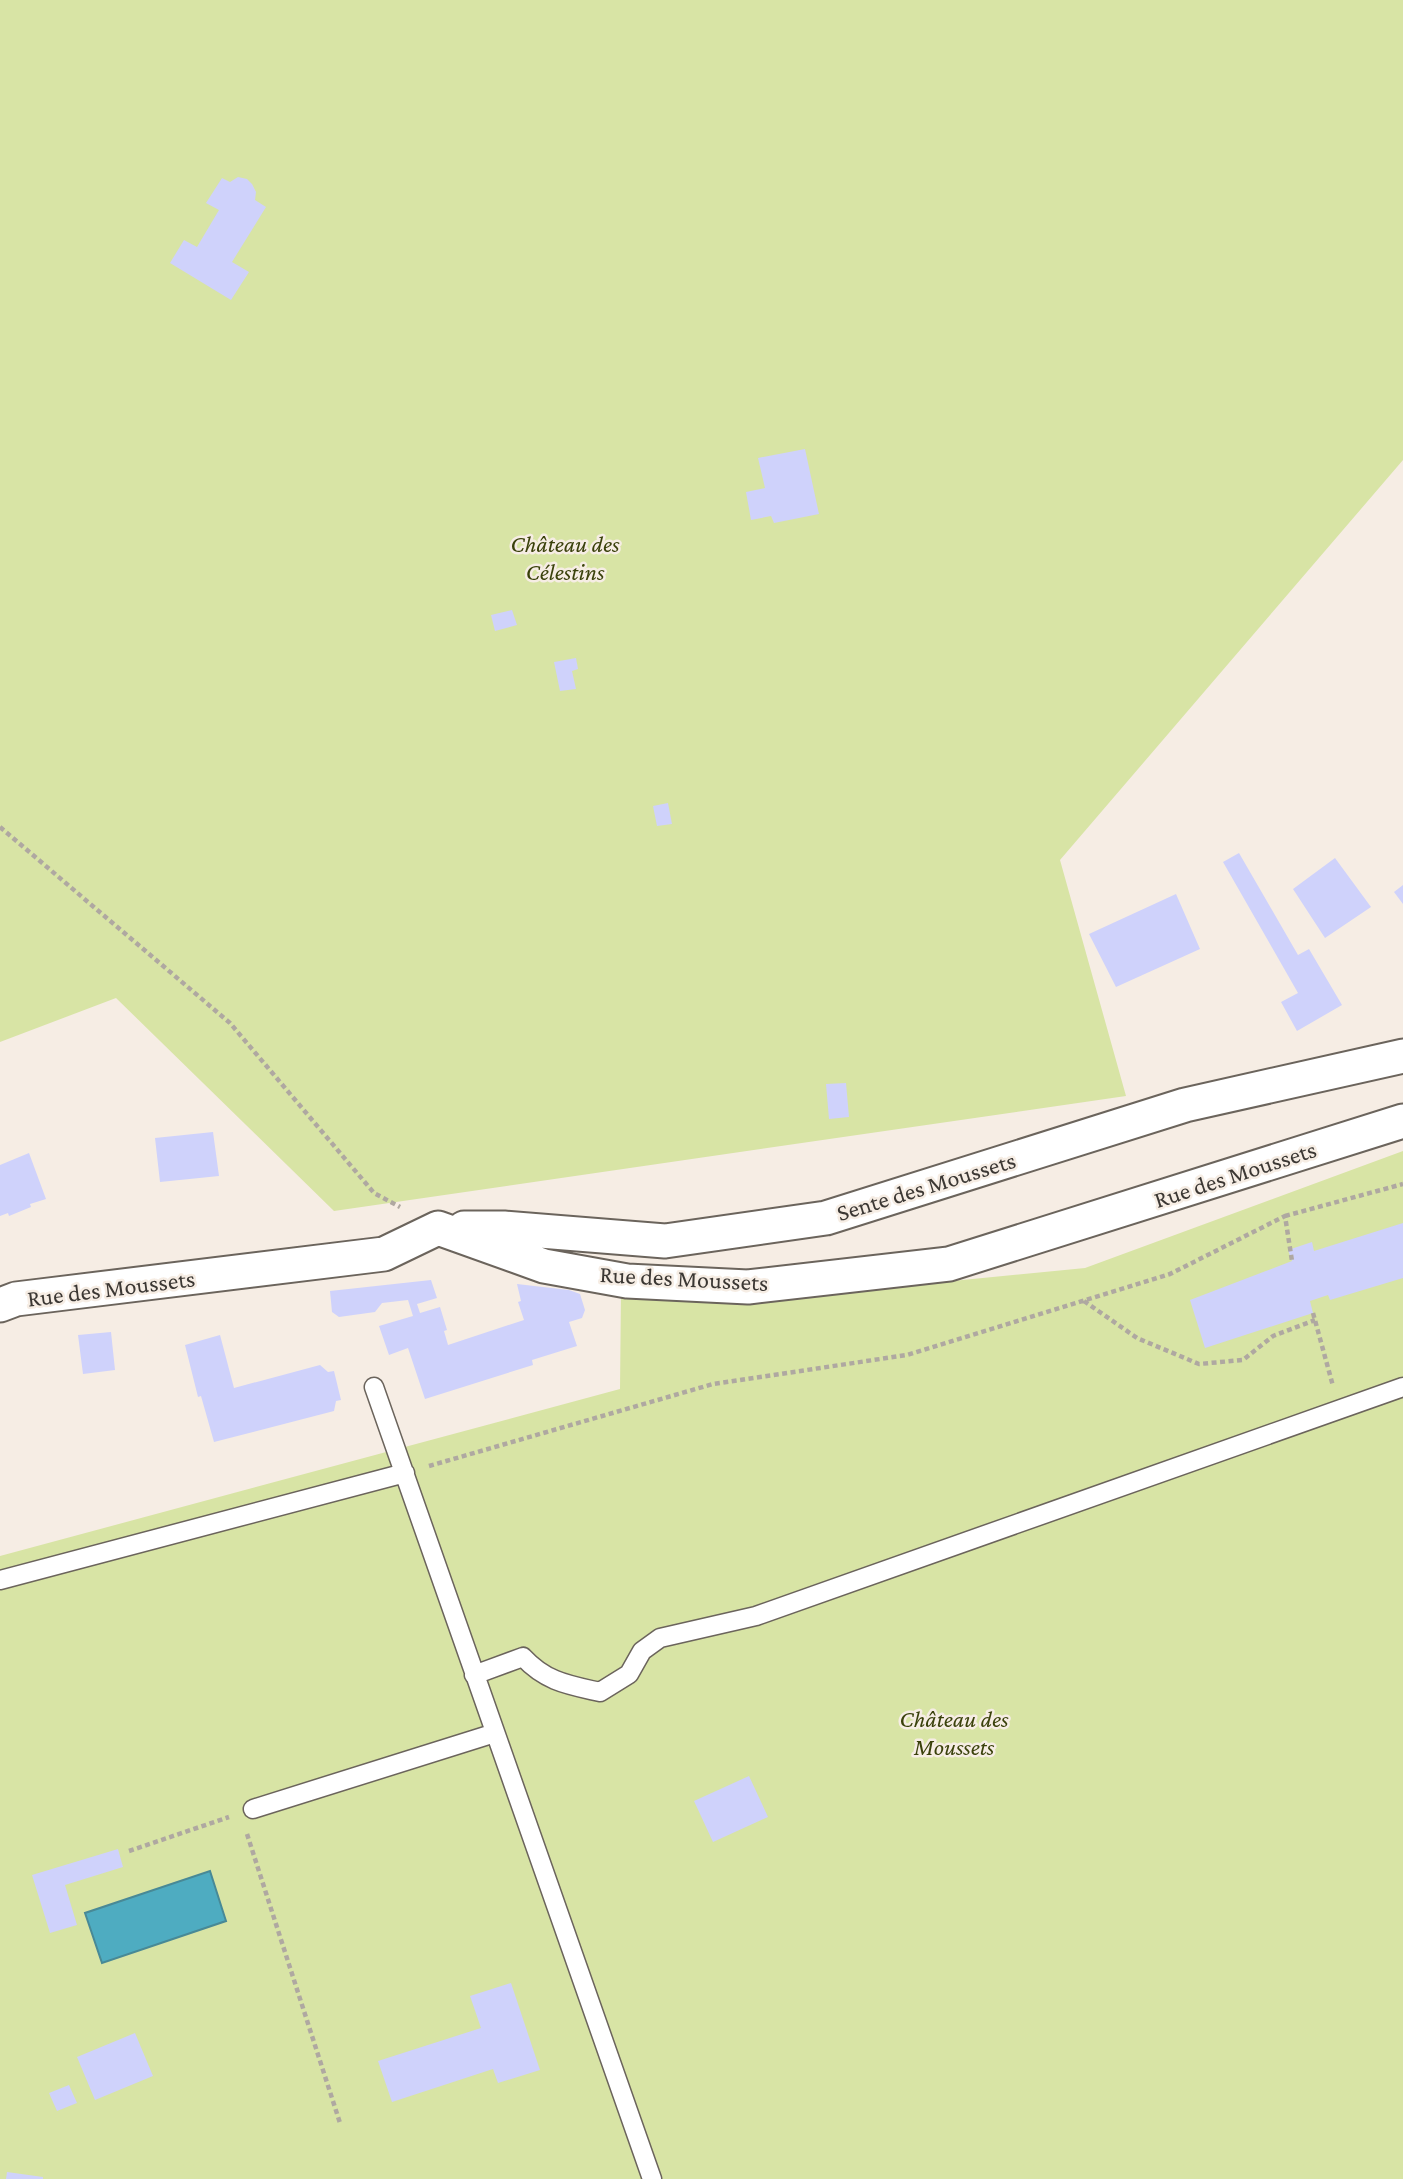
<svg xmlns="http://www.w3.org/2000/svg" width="1403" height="2179" viewBox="0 0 1403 2179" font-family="'Crimson Pro',serif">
<rect width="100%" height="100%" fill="#f6ede4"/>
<path fill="#d8e4a5" d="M 0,0 L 1403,0 L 1403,460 L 1060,860 L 1126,1096 L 334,1211 L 116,998 L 0,1042 Z
M 1403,1151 L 1403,2179 L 0,2179 L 0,1556 L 620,1389 L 621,1292 L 801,1296 L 1085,1268 Z"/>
<path fill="#4eacc1" stroke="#488996" stroke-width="2" d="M 210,1871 L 226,1921 L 102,1963 L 85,1913 Z"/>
<path fill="#cfd2fb" d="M 238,177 L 247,179 L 252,184 L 256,192 L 255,200 L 266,207 L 232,262 L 249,272 L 231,300 L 170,263 L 184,240 L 197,247 L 219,210 L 206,203 L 222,178 L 230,182 Z
M 805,449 L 819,514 L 774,523 L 771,516 L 751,520 L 746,492 L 765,488 L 758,458 Z
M 512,610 L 517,625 L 495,631 L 491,615 Z
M 576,658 L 578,669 L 572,671 L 576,689 L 560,691 L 554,662 Z
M 668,803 L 672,824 L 657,826 L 653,806 Z
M 1239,853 L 1298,955 L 1309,949 L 1342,1005 L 1297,1031 L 1281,1002 L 1298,993 L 1223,862 Z
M 1335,858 L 1371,907 L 1325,938 L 1293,889 Z
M 1403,885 L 1403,904 L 1394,892 Z
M 1176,894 L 1200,949 L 1116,987 L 1089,934 Z
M 846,1083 L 849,1117 L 829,1119 L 826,1084 Z
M 213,1132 L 219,1176 L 160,1182 L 155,1138 Z
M 29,1153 L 46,1199 L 30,1204 L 31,1207 L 9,1216 L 8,1213 L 0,1216 L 0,1165 Z
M 1403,1223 L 1403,1278 L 1330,1300 L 1328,1295 L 1310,1301 L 1313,1313 L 1205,1348 L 1190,1300 L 1292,1261 L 1288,1250 L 1312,1242 L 1314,1251 Z
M 431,1280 L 437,1298 L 417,1304 L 420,1313 L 440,1307 L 447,1330 L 444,1331 L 448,1345 L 524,1320 L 518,1302 L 521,1301 L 517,1284 L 569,1290 L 580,1294 L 585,1310 L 582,1318 L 569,1322 L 577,1346 L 532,1360 L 533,1365 L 425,1399 L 408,1348 L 389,1355 L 379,1326 L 413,1316 L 408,1300 L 382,1303 L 375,1312 L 339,1317 L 332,1312 L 330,1291 Z
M 111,1332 L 115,1370 L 83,1374 L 78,1335 Z
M 220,1335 L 234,1388 L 320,1365 L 328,1372 L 334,1371 L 341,1400 L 336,1401 L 334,1411 L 214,1442 L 201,1396 L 198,1397 L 185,1345 Z
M 749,1776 L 768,1817 L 713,1842 L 694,1801 Z
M 118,1849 L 123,1867 L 65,1885 L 77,1925 L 50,1933 L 32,1875 Z
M 511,1983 L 540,2070 L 498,2083 L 493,2069 L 392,2102 L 378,2061 L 481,2028 L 470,1996 Z
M 135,2033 L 153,2076 L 95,2100 L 77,2057 Z
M 69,2085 L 77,2103 L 57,2111 L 49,2093 Z
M 7,2172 L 43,2177 L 43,2179 L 6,2179 Z"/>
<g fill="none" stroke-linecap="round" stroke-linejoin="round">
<g stroke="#6b645c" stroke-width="21">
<path id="lane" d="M 374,1387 L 652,2179
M 0,1580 L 405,1473
M 474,1675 L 523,1657 C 546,1682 569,1685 600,1692 L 629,1674 L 642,1651 L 660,1638 L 756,1616 L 1403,1387
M 253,1809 L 495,1733"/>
</g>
<g stroke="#6b645c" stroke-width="37">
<path id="street" d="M 464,1228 L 504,1228 L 665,1241 L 826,1218 L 1185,1105 L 1403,1056
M 0,1305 L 16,1299 L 384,1254 L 438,1228 L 544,1266 L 627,1281 L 748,1287 L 949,1264 L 1403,1121"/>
</g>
<path stroke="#afa8a1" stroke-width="4.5" stroke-dasharray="5 3.5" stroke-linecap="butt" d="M 0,827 L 230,1023 L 374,1193 L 400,1207
M 1285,1216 L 1403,1184
M 1084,1301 L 1137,1338 L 1199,1364 L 1243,1360 L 1273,1336 L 1315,1320
M 1313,1313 L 1333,1386
M 429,1466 L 713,1384 L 907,1355 L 1170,1274 L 1285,1216 L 1292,1261
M 247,1834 L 340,2123
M 129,1851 L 229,1817"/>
<use href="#lane" stroke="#fff" stroke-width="18"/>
<use href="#street" stroke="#fff" stroke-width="33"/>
</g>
<g text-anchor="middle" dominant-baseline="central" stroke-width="5" stroke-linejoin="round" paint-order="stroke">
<g font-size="24" font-style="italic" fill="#3a410b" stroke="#f6ede4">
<text x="565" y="543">Château des<tspan x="565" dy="28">Célestins</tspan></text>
<text x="954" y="1718">Château des<tspan x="954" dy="28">Moussets</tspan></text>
</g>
<g font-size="24" fill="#3b3733" stroke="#f6ede4">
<text transform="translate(1235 1174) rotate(-18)">Rue des Moussets</text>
<text transform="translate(926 1186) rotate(-17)">Sente des Moussets</text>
<text transform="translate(684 1278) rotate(3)">Rue des Moussets</text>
<text transform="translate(111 1288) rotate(-7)">Rue des Moussets</text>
</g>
</g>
</svg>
